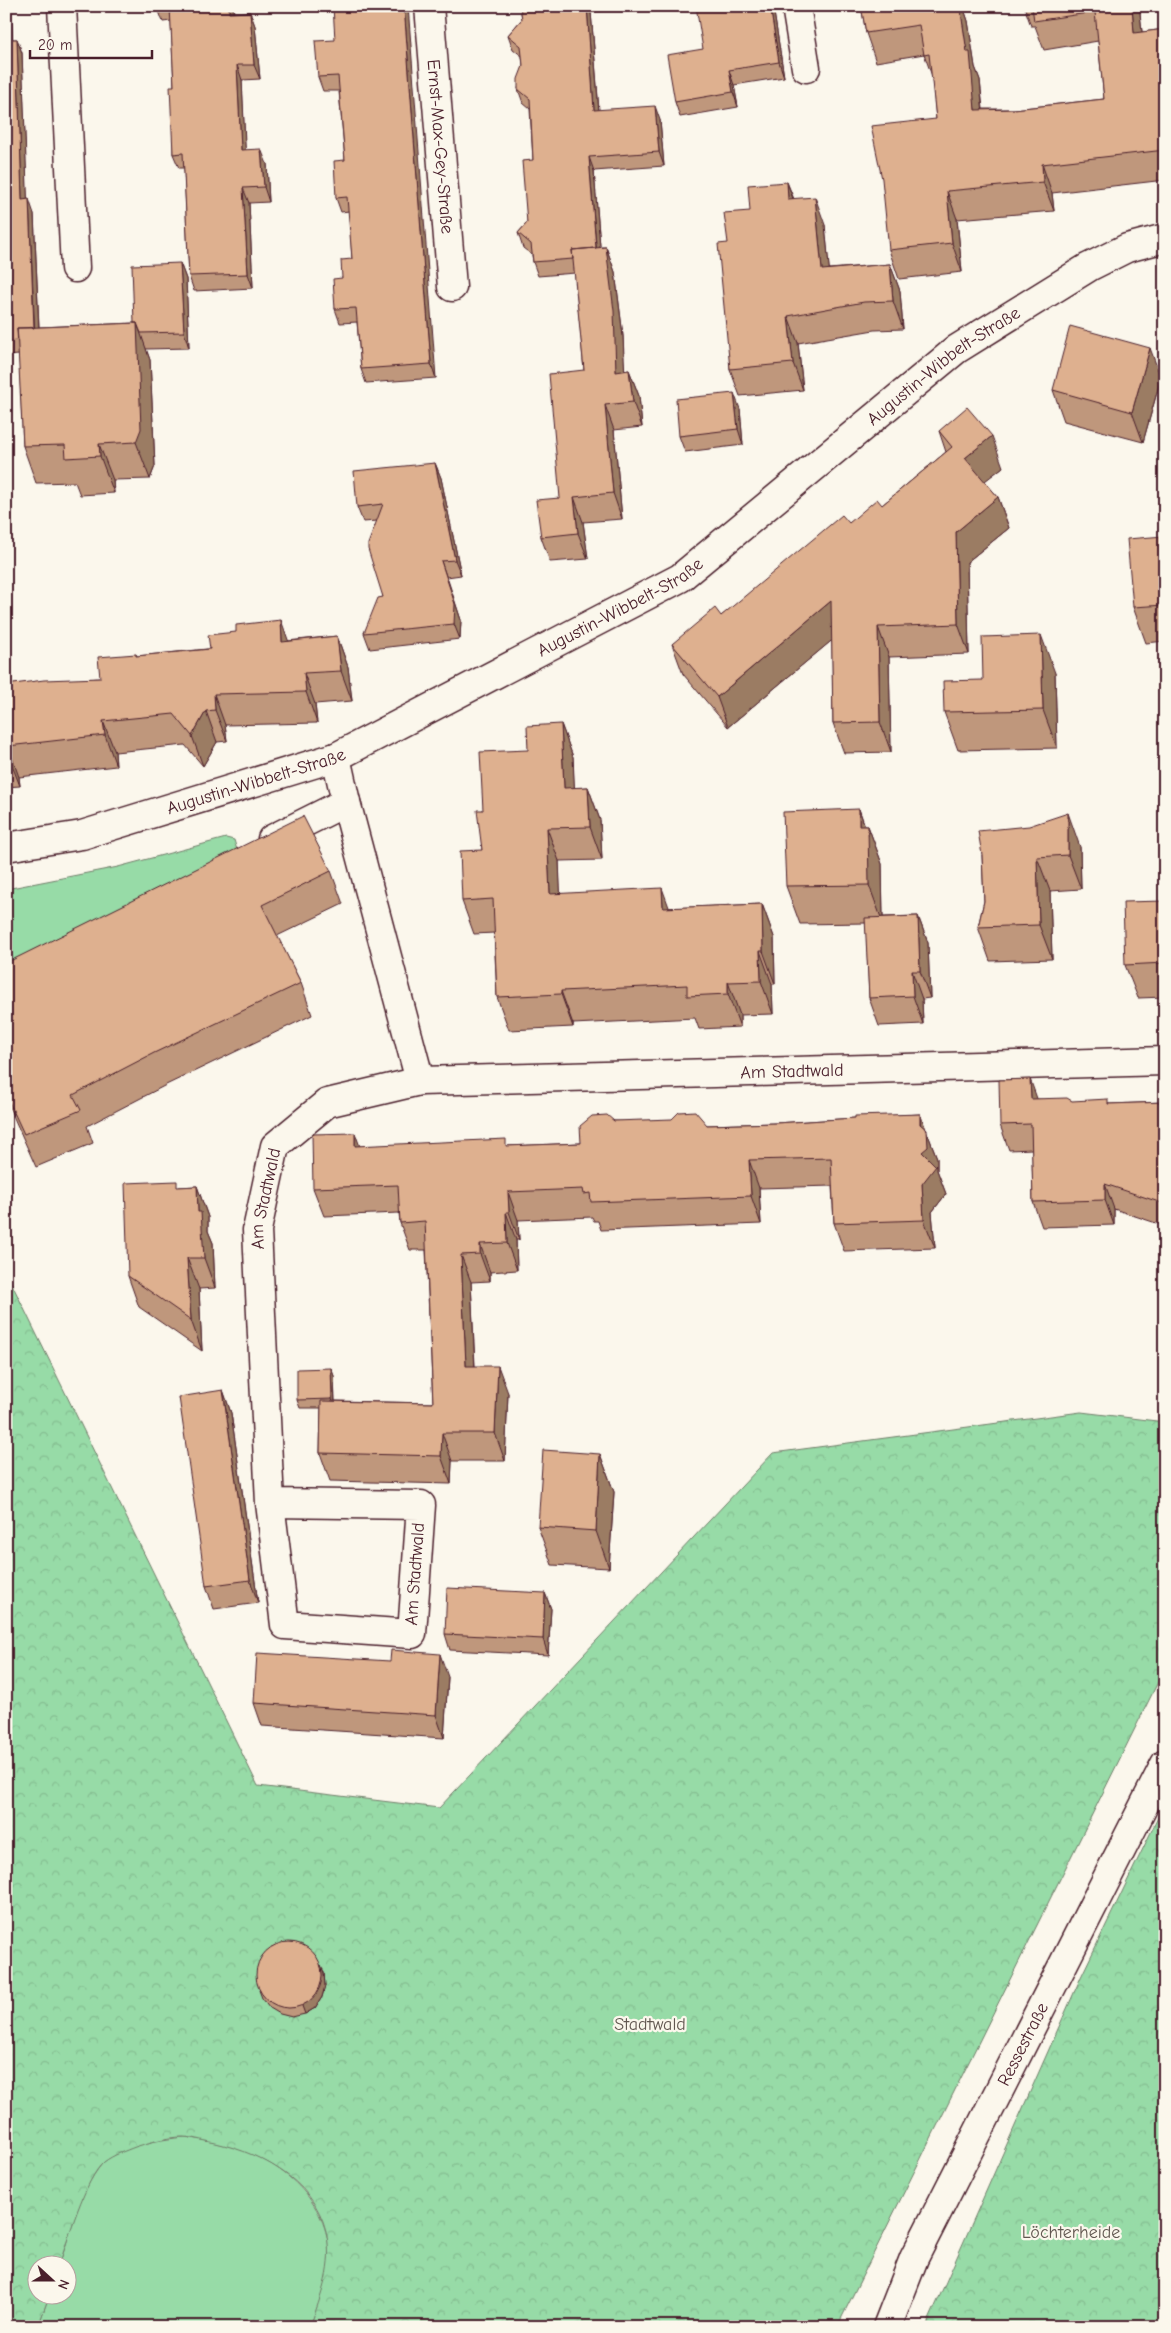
<svg xmlns="http://www.w3.org/2000/svg" width="1171" height="2333" viewBox="0 0 1171 2333" font-family="'Comic Neue',sans-serif">
<defs>
<pattern id="forest-crowns" width="20" height="18" patternUnits="userSpaceOnUse" patternTransform="scale(1.25)"><rect width="20" height="18" fill="#97dba7"/><path d="M2 6a3 3 0 1 1 6 0M12 15a3 3 0 1 1 6 0" fill="none" stroke="#84bc90"/></pattern>
</defs>
<rect width="100%" height="100%" fill="#fbf7ec"/>
<filter id="ink" filterUnits="userSpaceOnUse"><feTurbulence type="fractalNoise" baseFrequency=".02" numOctaves="2"/><feDisplacementMap in="SourceGraphic" scale="10" xChannelSelector="R" yChannelSelector="G"/><feConvolveMatrix kernelMatrix="1 2 1 2 8 2 1 2 1" color-interpolation-filters="sRGB"/></filter>
<g filter="url(#ink)">
<path fill="#97dba7" stroke="#707d69" d="M 226,838 L 234,840 L 237,850 L 6,968 L 6,889 L 118,867 Z
M 185,2137 C 205,2140 225,2144 244,2151 C 295,2170 337,2215 328,2272 C 325,2291 316,2309 310,2327 L 38,2327 L 49,2296 L 68,2296 L 68,2266 L 59,2265 C 71,2233 79,2191 102,2164 C 118,2146 163,2139 185,2137 Z"/>
<path fill="url(#forest-crowns)" stroke="#707d69" d="M 6,1272 L 258,1786 L 439,1808 L 773,1453 L 1081,1412 L 1165,1422 L 1165,1668 L 837,2327 L 310,2327 C 321,2295 334,2266 326,2231 C 313,2178 255,2150 206,2141 C 198,2139 190,2137 183,2137 C 166,2137 151,2142 135,2147 C 125,2151 113,2155 104,2162 C 85,2178 68,2240 59,2265 L 38,2266 L 38,2296 L 49,2296 L 38,2327 L 6,2327 Z
M 1165,1803 L 1165,2327 L 926,2327 L 1081,1977 Z"/>
<g fill="none" stroke-linecap="round" stroke-linejoin="round">
<g stroke="#4a1f2b" stroke-width="31">
<g id="minor">
<path d="M 62,6 L 75,268"/>
<path id="s1" d="M 429,6 L 452,287"/>
<path d="M 796,6 L 806,68"/>
<path d="M 336,757 L 346,802 L 420,1081"/>
<path d="M 272,839 L 346,802"/>
<path id="s2" d="M 6,847 L 82,835 L 336,757 L 680,578 L 957,349 L 1089,267 L 1127,248 L 1165,238"/>
<path id="s3" d="M 270,1503 L 421,1505 L 412,1634 L 285,1625 L 270,1503 L 257,1230 L 275,1146 L 327,1103 L 420,1081 L 1165,1061"/>
</g>
</g>
<g stroke="#4a1f2b" stroke-width="31">
<g id="major">
<path id="s4" d="M 887,2327 L 914,2258 L 1165,1764"/>
</g>
</g>
<use href="#minor" stroke="#fbf7ec" stroke-width="28"/>
<use href="#major" stroke="#fbf7ec" stroke-width="28"/>
</g>
<path fill="#bf977b" stroke="#4a1f2b" d="M 6,6 L 11,6 L 12,39 L 17,39 L 22,53 L 27,199 L 34,214 L 39,327 L 134,323 L 180,263 L 186,279 L 189,348 L 146,349 L 150,360 L 155,466 L 150,479 L 113,480 L 114,493 L 80,495 L 75,482 L 36,483 L 23,446 L 19,355 L 6,356 Z
M 157,6 L 233,6 L 234,13 L 250,12 L 255,26 L 260,79 L 242,80 L 245,150 L 267,164 L 269,202 L 249,203 L 253,288 L 194,291 L 189,276 L 184,168 L 179,168 L 173,154 L 174,86 L 171,21 L 163,22 Z
M 520,6 L 612,6 L 612,10 L 591,12 L 599,110 L 660,120 L 664,166 L 594,171 L 600,247 L 606,247 L 615,272 L 623,336 L 624,371 L 629,370 L 639,396 L 642,427 L 614,430 L 622,519 L 583,522 L 588,559 L 550,562 L 541,537 L 560,498 L 584,370 L 575,273 L 538,276 L 533,262 L 532,255 L 523,248 L 518,233 L 527,223 L 533,160 L 530,109 L 523,103 L 518,89 L 523,66 L 522,56 L 513,49 L 508,35 L 522,19 Z
M 773,6 L 784,77 L 734,85 L 738,107 L 680,117 L 675,102 L 703,49 Z
M 861,6 L 963,6 L 968,21 L 975,67 L 980,80 L 983,109 L 1014,109 L 1104,99 L 1098,41 L 1044,50 L 1035,26 L 1031,26 L 1024,6 L 1138,6 L 1140,13 L 1142,32 L 1165,29 L 1165,180 L 1052,193 L 1054,211 L 957,219 L 962,272 L 899,279 L 889,250 L 936,119 L 932,76 L 924,54 L 876,62 L 866,33 Z
M 335,40 L 436,378 L 366,383 L 361,369 L 357,322 L 340,323 L 335,309 L 342,278 L 352,259 L 349,211 L 341,212 L 336,198 L 345,160 L 339,91 L 323,91 L 318,77 Z
M 787,182 L 794,199 L 825,225 L 829,269 L 890,264 L 900,291 L 903,329 L 874,330 L 798,343 L 803,390 L 740,396 L 730,369 L 728,243 Z
M 1161,378 L 1143,442 L 1064,421 L 1053,390 Z
M 740,409 L 743,445 L 685,452 L 679,436 Z
M 939,431 L 1003,467 L 984,481 L 998,497 L 1009,528 L 967,562 L 969,654 L 889,657 L 891,752 L 844,753 L 833,723 L 832,640 L 728,727 L 683,674 L 672,644 L 721,616 L 849,523 L 882,505 L 946,452 Z
M 435,463 L 441,478 L 461,575 L 447,577 L 461,620 L 460,639 L 370,649 L 364,633 L 383,597 L 377,521 L 363,522 L 357,507 Z
M 1165,525 L 1165,641 L 1146,643 L 1133,607 L 1164,536 Z
M 337,636 L 348,667 L 352,701 L 315,704 L 317,723 L 225,725 L 227,741 L 217,742 L 203,766 L 185,745 L 115,752 L 116,766 L 19,777 L 20,786 L 6,787 L 6,685 L 100,678 L 136,654 L 137,656 Z
M 1055,673 L 1057,748 L 958,750 L 944,712 L 983,680 Z
M 561,724 L 573,757 L 574,788 L 588,787 L 600,820 L 602,860 L 559,861 L 560,894 L 669,908 L 762,904 L 774,937 L 775,984 L 772,984 L 773,1014 L 740,1015 L 740,1027 L 699,1029 L 695,1018 L 573,1024 L 573,1027 L 509,1030 L 497,997 L 494,933 L 474,934 L 462,901 L 482,850 L 483,810 L 528,750 Z
M 859,809 L 865,826 L 868,826 L 882,864 L 883,917 L 918,916 L 928,943 L 930,998 L 922,999 L 923,1024 L 879,1026 L 869,998 L 866,923 L 800,924 L 786,886 Z
M 1080,847 L 1081,889 L 1050,891 L 1052,959 L 990,961 L 978,927 L 984,901 L 982,855 Z
M 331,871 L 343,904 L 277,936 L 301,983 L 312,1015 L 166,1085 L 87,1126 L 93,1143 L 36,1167 L 6,1100 L 6,963 Z
M 1165,901 L 1165,997 L 1138,998 L 1125,965 Z
M 1037,1099 L 1110,1104 L 1165,1102 L 1165,1226 L 1114,1209 L 1114,1225 L 1042,1227 L 1033,1202 L 1032,1149 L 1009,1150 L 1000,1125 Z
M 920,1114 L 937,1158 L 937,1170 L 946,1194 L 932,1212 L 935,1248 L 844,1251 L 834,1223 L 832,1186 L 759,1188 L 761,1224 L 601,1230 L 598,1221 L 594,1221 L 592,1217 L 518,1220 L 519,1240 L 516,1240 L 517,1270 L 490,1272 L 490,1281 L 471,1282 L 475,1366 L 508,1393 L 505,1461 L 452,1461 L 451,1484 L 330,1481 L 320,1453 L 321,1408 L 300,1408 L 297,1400 L 331,1368 L 334,1376 L 335,1401 L 433,1403 L 426,1250 L 410,1250 L 400,1223 L 399,1213 L 324,1216 L 313,1188 L 355,1133 L 359,1146 L 508,1146 L 581,1143 L 614,1121 L 707,1125 L 776,1123 Z
M 197,1186 L 208,1217 L 208,1231 L 213,1243 L 215,1288 L 199,1289 L 202,1351 L 139,1307 L 128,1276 L 179,1187 Z
M 223,1390 L 231,1413 L 258,1603 L 214,1609 L 206,1586 Z
M 600,1454 L 614,1492 L 609,1568 L 552,1565 L 538,1527 Z
M 545,1593 L 551,1609 L 548,1655 L 450,1650 L 445,1634 Z
M 448,1677 L 444,1738 L 262,1726 L 254,1703 Z
M 321,1965 L 324,1973 L 325,1986 L 322,1997 L 315,2008 L 305,2014 L 292,2017 L 280,2014 L 270,2008 L 262,1998 L 259,1990 Z"/>
<path fill="#9b7b64" stroke="#4a1f2b" d="M 6,6 L 11,6 L 13,54 L 8,39 Z
M 229,6 L 233,6 L 234,28 L 229,13 Z
M 404,6 L 408,6 L 436,378 L 431,364 Z
M 587,6 L 589,6 L 591,12 L 600,125 L 594,110 Z
M 770,6 L 773,6 L 784,77 L 779,62 Z
M 960,6 L 963,6 L 968,21 L 975,67 L 980,80 L 985,138 L 975,110 Z
M 1132,6 L 1138,6 L 1140,13 L 1145,61 L 1134,33 Z
M 250,12 L 255,26 L 260,79 L 254,65 Z
M 17,39 L 22,53 L 28,214 L 22,200 Z
M 237,65 L 242,80 L 246,164 L 241,150 Z
M 729,70 L 734,85 L 738,107 L 733,92 Z
M 655,106 L 660,120 L 664,166 L 659,152 Z
M 261,149 L 267,164 L 269,202 L 264,187 Z
M 589,157 L 594,171 L 602,271 L 597,257 Z
M 1042,164 L 1052,193 L 1054,211 L 1043,182 Z
M 787,182 L 797,210 L 788,199 Z
M 243,188 L 249,203 L 253,288 L 248,274 Z
M 947,191 L 957,219 L 962,272 L 952,243 Z
M 815,197 L 825,225 L 832,297 L 822,270 Z
M 29,199 L 34,214 L 40,354 L 35,340 Z
M 606,247 L 615,272 L 623,336 L 626,397 L 616,372 Z
M 180,263 L 186,279 L 189,348 L 184,332 Z
M 890,264 L 900,291 L 903,329 L 893,301 Z
M 788,316 L 798,343 L 803,390 L 793,363 Z
M 137,323 L 150,360 L 155,466 L 150,479 L 136,442 Z
M 1150,348 L 1161,378 L 1143,442 L 1132,412 Z
M 629,370 L 639,396 L 642,427 L 633,402 Z
M 734,393 L 740,409 L 743,445 L 738,429 Z
M 605,405 L 614,430 L 622,519 L 613,493 Z
M 992,436 L 1003,467 L 976,488 L 965,458 Z
M 99,444 L 113,480 L 114,493 L 100,456 Z
M 435,463 L 441,478 L 461,575 L 455,560 Z
M 574,497 L 583,522 L 588,559 L 578,533 Z
M 998,497 L 1009,528 L 967,562 L 969,654 L 958,624 L 956,532 Z
M 441,561 L 461,620 L 460,639 L 454,624 Z
M 831,601 L 842,632 L 728,727 L 717,697 Z
M 281,620 L 292,651 L 282,642 Z
M 878,627 L 889,657 L 891,752 L 880,722 Z
M 1041,635 L 1055,673 L 1057,748 L 1043,710 Z
M 337,636 L 348,667 L 352,701 L 341,671 Z
M 304,673 L 315,704 L 317,723 L 306,692 Z
M 214,694 L 225,725 L 227,741 L 215,710 Z
M 206,711 L 217,742 L 203,766 L 192,736 Z
M 103,721 L 115,752 L 116,766 L 105,735 Z
M 561,724 L 573,757 L 576,821 L 564,788 Z
M 8,746 L 19,777 L 20,786 L 8,755 Z
M 588,787 L 600,820 L 602,860 L 590,827 Z
M 859,809 L 868,836 L 868,826 L 882,864 L 883,923 L 869,885 L 859,826 Z
M 1068,813 L 1080,847 L 1081,889 L 1068,855 Z
M 547,828 L 559,861 L 562,927 L 550,894 Z
M 1037,857 L 1050,891 L 1052,959 L 1039,925 Z
M 662,888 L 674,921 L 663,908 Z
M 762,904 L 774,937 L 775,984 L 763,951 Z
M 918,916 L 928,943 L 930,998 L 920,971 Z
M 760,951 L 772,984 L 773,1014 L 761,981 Z
M 912,971 L 922,999 L 923,1024 L 913,996 Z
M 728,982 L 740,1015 L 740,1027 L 728,994 Z
M 561,991 L 573,1024 L 573,1027 L 561,994 Z
M 1030,1079 L 1039,1104 L 1031,1099 Z
M 920,1114 L 937,1158 L 937,1170 L 946,1194 L 932,1212 L 935,1248 L 924,1220 L 922,1184 L 922,1152 Z
M 355,1133 L 365,1160 L 355,1146 Z
M 749,1160 L 759,1188 L 761,1224 L 751,1196 Z
M 1105,1184 L 1114,1209 L 1114,1225 L 1105,1200 Z
M 197,1186 L 208,1217 L 208,1231 L 213,1243 L 215,1288 L 204,1258 L 198,1212 Z
M 508,1192 L 518,1220 L 519,1240 L 509,1212 Z
M 506,1212 L 516,1240 L 517,1270 L 507,1243 Z
M 480,1244 L 490,1272 L 490,1281 L 480,1254 Z
M 461,1255 L 471,1282 L 476,1394 L 466,1366 Z
M 187,1258 L 199,1289 L 202,1351 L 191,1320 Z
M 498,1366 L 508,1393 L 505,1461 L 495,1433 Z
M 331,1368 L 334,1376 L 335,1408 L 332,1399 Z
M 223,1390 L 231,1413 L 258,1603 L 250,1580 Z
M 442,1433 L 452,1461 L 451,1484 L 441,1456 Z
M 600,1454 L 614,1492 L 609,1568 L 596,1531 Z
M 545,1593 L 551,1609 L 548,1655 L 543,1639 Z
M 440,1654 L 448,1677 L 444,1738 L 436,1715 Z
M 321,1965 L 324,1973 L 325,1986 L 322,1997 L 315,2008 L 305,2014 L 302,2006 Z"/>
<path fill="#deb08f" stroke="#4a1f2b" d="M 157,6 L 229,6 L 229,13 L 250,12 L 254,65 L 237,65 L 241,150 L 261,149 L 264,187 L 243,188 L 248,274 L 189,276 L 183,153 L 173,154 L 170,86 L 174,86 L 170,7 L 157,7 Z
M 333,6 L 404,6 L 431,364 L 361,369 L 356,308 L 335,309 L 333,279 L 342,278 L 341,260 L 352,259 L 347,197 L 336,198 L 334,161 L 345,160 L 338,76 L 318,77 L 315,41 L 335,40 Z
M 520,6 L 587,6 L 594,110 L 655,106 L 659,152 L 589,157 L 596,248 L 572,250 L 573,259 L 533,262 L 531,244 L 518,233 L 527,223 L 522,161 L 533,160 L 530,99 L 518,89 L 518,79 L 523,66 L 521,46 L 508,35 L 522,19 Z
M 696,6 L 770,6 L 779,62 L 729,70 L 733,92 L 675,102 L 667,55 L 703,49 Z
M 861,6 L 960,6 L 967,52 L 970,52 L 975,110 L 1014,109 L 1104,99 L 1095,12 L 1034,21 L 1032,6 L 1132,6 L 1134,33 L 1165,29 L 1165,150 L 1042,164 L 1043,182 L 947,191 L 952,243 L 889,250 L 882,179 L 871,126 L 936,119 L 929,54 L 924,55 L 919,25 L 866,33 Z
M 6,9 L 8,39 L 17,39 L 22,200 L 29,199 L 34,328 L 17,328 L 18,340 L 6,341 Z
M 787,182 L 788,199 L 815,197 L 822,270 L 890,264 L 893,301 L 864,302 L 788,316 L 793,363 L 730,369 L 718,244 L 728,243 L 724,213 L 750,211 L 748,185 Z
M 606,247 L 614,311 L 616,372 L 629,370 L 633,402 L 605,405 L 613,493 L 574,497 L 578,533 L 541,537 L 536,500 L 560,498 L 549,374 L 584,370 L 572,250 Z
M 180,263 L 184,332 L 141,333 L 137,323 L 134,323 L 132,265 Z
M 137,323 L 141,429 L 136,442 L 99,444 L 100,456 L 66,458 L 65,445 L 23,446 L 17,328 Z
M 1070,326 L 1150,348 L 1132,412 L 1053,390 Z
M 734,393 L 738,429 L 679,436 L 676,399 Z
M 967,407 L 992,436 L 965,458 L 998,497 L 956,532 L 958,624 L 878,627 L 880,722 L 833,723 L 831,601 L 717,697 L 672,644 L 715,608 L 721,616 L 842,515 L 849,523 L 877,499 L 882,505 L 952,447 L 939,431 Z
M 435,463 L 455,560 L 441,561 L 455,604 L 454,624 L 364,633 L 378,598 L 383,597 L 368,549 L 368,544 L 383,504 L 357,507 L 354,471 Z
M 1163,525 L 1165,525 L 1165,605 L 1133,607 L 1127,539 L 1164,536 Z
M 281,620 L 282,642 L 337,636 L 341,671 L 304,673 L 306,692 L 214,694 L 215,710 L 206,711 L 192,736 L 174,714 L 103,721 L 105,735 L 8,746 L 8,755 L 6,755 L 6,685 L 44,680 L 100,678 L 98,657 L 136,654 L 136,656 L 210,649 L 208,635 L 236,632 L 236,625 Z
M 1041,635 L 1043,710 L 944,712 L 943,681 L 983,680 L 982,637 Z
M 561,724 L 564,788 L 588,787 L 590,827 L 547,828 L 550,894 L 662,888 L 663,908 L 762,904 L 763,951 L 760,951 L 761,981 L 728,982 L 728,994 L 687,996 L 687,985 L 561,991 L 561,994 L 497,997 L 493,899 L 462,901 L 460,851 L 482,850 L 477,810 L 483,810 L 480,752 L 528,750 L 527,726 Z
M 859,809 L 859,826 L 868,826 L 869,885 L 786,886 L 783,812 Z
M 1068,813 L 1068,855 L 1037,857 L 1039,925 L 978,927 L 984,901 L 982,855 L 978,831 L 1029,826 Z
M 303,816 L 331,871 L 262,905 L 301,983 L 154,1053 L 73,1095 L 81,1110 L 24,1134 L 6,1095 L 6,963 Z
M 1165,901 L 1165,963 L 1125,965 L 1123,902 Z
M 918,916 L 920,971 L 912,971 L 913,996 L 869,998 L 865,918 Z
M 1030,1079 L 1031,1099 L 1067,1098 L 1072,1101 L 1108,1099 L 1108,1104 L 1165,1102 L 1165,1204 L 1105,1184 L 1105,1200 L 1033,1202 L 1031,1124 L 1000,1125 L 999,1080 Z
M 695,1111 L 707,1125 L 776,1123 L 855,1118 L 855,1116 L 920,1114 L 920,1124 L 927,1130 L 928,1147 L 922,1152 L 936,1166 L 922,1184 L 924,1220 L 834,1223 L 831,1158 L 749,1160 L 751,1196 L 591,1202 L 590,1193 L 584,1194 L 583,1189 L 508,1192 L 509,1212 L 506,1212 L 507,1243 L 480,1244 L 480,1254 L 461,1255 L 466,1366 L 498,1366 L 495,1433 L 442,1433 L 441,1456 L 320,1453 L 321,1401 L 433,1403 L 425,1221 L 400,1223 L 398,1185 L 313,1188 L 312,1134 L 355,1133 L 355,1146 L 506,1139 L 506,1146 L 581,1143 L 580,1126 L 592,1116 L 607,1115 L 614,1121 L 672,1119 L 679,1112 Z
M 177,1181 L 177,1187 L 197,1186 L 198,1212 L 201,1212 L 204,1258 L 187,1258 L 191,1320 L 128,1276 L 125,1183 Z
M 331,1368 L 332,1399 L 297,1400 L 297,1369 Z
M 223,1390 L 250,1580 L 206,1586 L 179,1397 Z
M 543,1450 L 600,1454 L 596,1531 L 538,1527 Z
M 447,1588 L 545,1593 L 543,1639 L 445,1634 Z
M 391,1650 L 440,1654 L 436,1715 L 254,1703 L 257,1653 L 390,1661 Z
M256 1975a33 33 0 1 1 66 0a33 33 0 1 1-66 0Z"/>
</g>
<g text-anchor="middle" dominant-baseline="central" stroke-width="4.5" stroke-linejoin="round" paint-order="stroke">
<g font-size="18" fill="#4a1f2b" stroke="#fbf7ec">
<text stroke="none"><textPath href="#s1" startOffset="141">Ernst-Max-Gey-Straße</textPath></text>
<text stroke="none"><textPath href="#s2" startOffset="1069">Augustin-Wibbelt-Straße</textPath></text>
<text stroke="none"><textPath href="#s2" startOffset="664">Augustin-Wibbelt-Straße</textPath></text>
<text stroke="none"><textPath href="#s2" startOffset="259">Augustin-Wibbelt-Straße</textPath></text>
<text stroke="none"><textPath href="#s3" startOffset="1425">Am Stadtwald</textPath></text>
<text stroke="none"><textPath href="#s3" startOffset="836">Am Stadtwald</textPath></text>
<text transform="translate(415 1574) rotate(-86)">Am Stadtwald</text>
<text stroke="none"><textPath href="#s4" startOffset="314">Ressestraße</textPath></text>
</g>
<g font-size="18" fill="#615750" stroke="#fbf7ec">
<text x="650" y="2024">Stadtwald</text>
<text x="1071" y="2232">Löchterheide</text>
</g>
</g>
<rect width="1171" height="2333" fill="none" stroke="#fbf7ec" stroke-width="25"/>
<rect x="12" y="12" width="1146" height="2308" fill="none" stroke="#4a1f2b" stroke-width="2" filter="url(#ink)"/>
<g transform="translate(52 2280) rotate(111)"><circle r="24" fill="#fbf7ec" stroke="#b4a19f"/>
<path d="M0-4L9 19L0 12L-9 19Z" fill="#4a1f2b"/>
<text y="-8" font-size="14" font-weight="bold" text-anchor="middle" fill="#4a1f2b">N</text>
</g>
<path d="M30 50v8h122v-8" fill="none" stroke="#4a1f2b" stroke-width="2.5"/>
<text x="38" y="50" font-size="15" fill="#4a1f2b" stroke="#fbf7ec" stroke-width="4" paint-order="stroke">20 m</text>
</svg>
